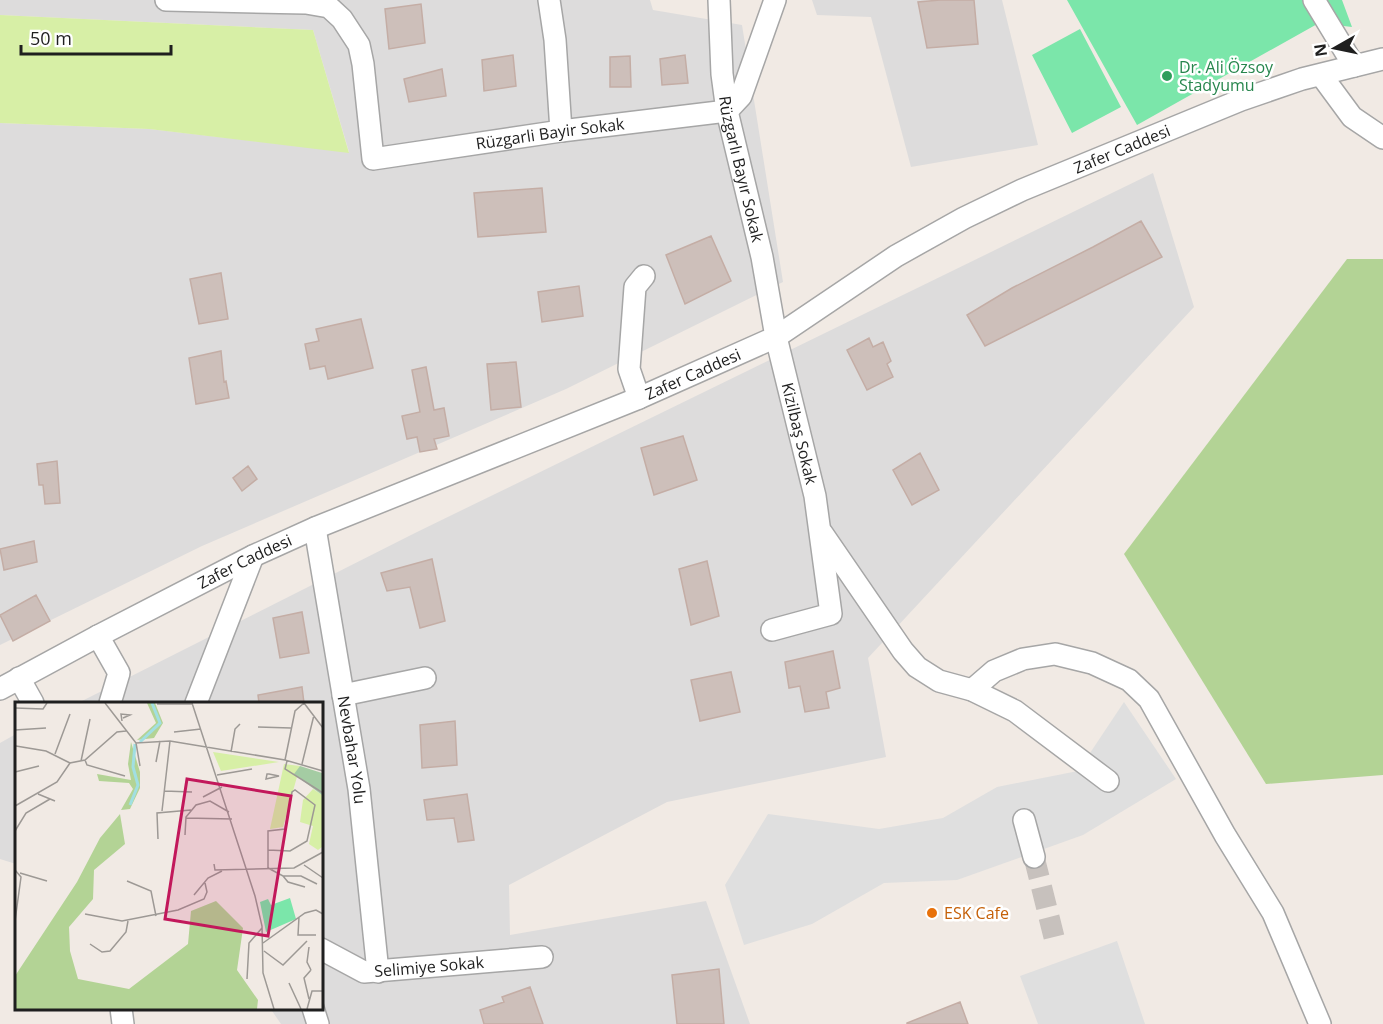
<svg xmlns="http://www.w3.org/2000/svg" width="1383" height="1024" viewBox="0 0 1383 1024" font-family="'Open Sans',sans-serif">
<rect width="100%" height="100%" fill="#f1eae4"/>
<path fill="#dddcdc" d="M 0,0 L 650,0 L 653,10 L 742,25 L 783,282 L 566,389 L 202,546 L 0,645 L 0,123 L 149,129 L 349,152 L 313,30 L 0,15 Z
M 812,0 L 1002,0 L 1038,145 L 911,167 L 871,17 L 817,15 Z
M 1153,173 L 1194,307 L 868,658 L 886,757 L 667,802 L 509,885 L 510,935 L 706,901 L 750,1024 L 281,1024 L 270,1008 L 321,1008 L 321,703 L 78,703 L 415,533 Z
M 16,734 L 16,864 L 0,859 L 0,743 Z"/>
<path fill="#d7efa6" d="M 0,15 L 313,30 L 349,153 L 149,129 L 0,123 Z"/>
<path fill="#b3d395" d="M 1347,259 L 1383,259 L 1383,775 L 1266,784 L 1124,554 Z"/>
<path fill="#7be6aa" d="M 1067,0 L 1342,0 L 1352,27 L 1319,23 L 1137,125 Z
M 1080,29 L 1121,107 L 1072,133 L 1032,55 Z"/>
<path fill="#dfdfdf" d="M 1124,702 L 1176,779 L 1083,835 L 957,880 L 884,883 L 812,924 L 744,945 L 725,885 L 768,814 L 879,829 L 943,818 L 997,787 L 1078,771 Z
M 1117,941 L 1145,1024 L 1038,1024 L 1020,976 Z"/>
<path fill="#cdbfba" stroke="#c4ada5" stroke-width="1.5" d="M 940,0 L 974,0 L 978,44 L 927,48 L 918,2 Z
M 421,4 L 425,43 L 389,49 L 385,9 Z
M 513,55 L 516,86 L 484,91 L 482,60 Z
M 685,55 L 688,83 L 662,85 L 660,59 Z
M 630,56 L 631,87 L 610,87 L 610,57 Z
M 442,69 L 446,96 L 409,102 L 404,79 Z
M 542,188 L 546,232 L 478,237 L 474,193 Z
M 1141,221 L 1162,257 L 985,346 L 967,315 L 1012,288 L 1093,247 Z
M 711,236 L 731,281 L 685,304 L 666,255 Z
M 221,273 L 228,319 L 199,324 L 190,279 Z
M 579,286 L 583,316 L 542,322 L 538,292 Z
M 361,319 L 373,368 L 328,379 L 325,366 L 310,369 L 305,344 L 319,341 L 316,329 Z
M 869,338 L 873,347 L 883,342 L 891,361 L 887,364 L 893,377 L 867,390 L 847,350 Z
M 221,351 L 224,382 L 226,381 L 229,398 L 196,404 L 189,358 Z
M 516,362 L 521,407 L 491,410 L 487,364 Z
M 426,367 L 434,410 L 444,408 L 449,436 L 434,439 L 437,449 L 420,452 L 417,437 L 407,439 L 402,416 L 420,412 L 412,370 Z
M 683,436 L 697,480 L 654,495 L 641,448 Z
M 920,453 L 939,490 L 912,505 L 893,470 Z
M 57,461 L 60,503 L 45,504 L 43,485 L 39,485 L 37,464 Z
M 248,466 L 257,479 L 242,491 L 233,478 Z
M 34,541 L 37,562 L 4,570 L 0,549 Z
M 432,559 L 445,621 L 420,628 L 410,587 L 387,591 L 381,573 Z
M 707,561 L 719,616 L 691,625 L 679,569 Z
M 36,595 L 50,621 L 13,641 L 0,615 Z
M 302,612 L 309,653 L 280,658 L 273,618 Z
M 833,651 L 840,688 L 826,692 L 829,708 L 805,712 L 800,686 L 789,688 L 785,662 Z
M 731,672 L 740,712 L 700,721 L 691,680 Z
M 302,687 L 304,703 L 259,703 L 258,695 Z
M 455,721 L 457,765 L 422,768 L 420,725 Z
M 467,794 L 474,840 L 458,842 L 454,818 L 427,820 L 424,800 Z
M 719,969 L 724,1024 L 677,1024 L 672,975 Z
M 530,987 L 543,1024 L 484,1024 L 480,1010 L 504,1002 L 502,997 Z
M 960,1002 L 968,1024 L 907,1024 L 907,1023 Z"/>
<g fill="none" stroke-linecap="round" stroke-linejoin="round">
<path stroke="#c7c1bd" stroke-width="21" stroke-dasharray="21 10" stroke-linecap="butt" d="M 1034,857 L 1054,937"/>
<g stroke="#a6a6a6" stroke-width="24">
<g id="minor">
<path id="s1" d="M 166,0 L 306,3 L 329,7 L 342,19 L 359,45 L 363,64 L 373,159 L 561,131 L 727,111 L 741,96 L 775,0"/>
<path d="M 549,0 L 555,40 L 561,131"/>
<path id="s2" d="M 719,0 L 722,74 L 727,111 L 762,257 L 776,337 L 815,496 L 831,614 L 772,630"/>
<path d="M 1314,0 L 1354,66"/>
<path d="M 1321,75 L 1352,117 L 1383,138"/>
<path d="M 639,398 L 629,369 L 635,287 L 644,276"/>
<path id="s3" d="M 315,528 L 359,789 L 378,972"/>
<path d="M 822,533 L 903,651 L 917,667 L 939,681 L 972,690 L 1015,711 L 1108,781"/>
<path d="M 98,636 L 119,673 L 110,703"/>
<path d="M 19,678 L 33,703"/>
<path id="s4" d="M 0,689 L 98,636 L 253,556 L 315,528 L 639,398 L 776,337 L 896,256 L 964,218 L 1022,190 L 1241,100 L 1302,79 L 1383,59"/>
<path d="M 972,690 L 994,671 L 1023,659 L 1055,654 L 1092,663 L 1129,680 L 1149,699 L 1225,835 L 1273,913 L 1320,1024"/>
<path d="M 343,695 L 425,678"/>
<path d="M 196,703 L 253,556"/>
<path d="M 1024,820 L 1034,857"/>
<path id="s5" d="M 321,949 L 364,972 L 542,957"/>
<path d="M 121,1008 L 123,1024"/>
<path d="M 313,1008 L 318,1024"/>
</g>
</g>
<use href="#minor" stroke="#fff" stroke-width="21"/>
</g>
<circle fill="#2e9e5b" stroke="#fff" stroke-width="2" cx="1167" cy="76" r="6"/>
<circle fill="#e8710a" stroke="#fff" stroke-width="2" cx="932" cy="913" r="6"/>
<g text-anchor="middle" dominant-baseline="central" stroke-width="5" stroke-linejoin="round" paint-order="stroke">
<g font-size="16" fill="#27864d" stroke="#fff" text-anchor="start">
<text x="1179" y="67">Dr. Ali Özsoy<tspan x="1179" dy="18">Stadyumu</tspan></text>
</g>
<g font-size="16" fill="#1f1f1f" stroke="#fff">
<text stroke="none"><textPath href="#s1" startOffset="506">Rüzgarli Bayir Sokak</textPath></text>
<text stroke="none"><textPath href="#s4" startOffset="1248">Zafer Caddesi</textPath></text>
<text stroke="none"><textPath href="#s2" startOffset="171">Rüzgarlı Bayır Sokak</textPath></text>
<text stroke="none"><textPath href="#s4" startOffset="762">Zafer Caddesi</textPath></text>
<text stroke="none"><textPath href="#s2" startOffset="442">Kizilbaş Sokak</textPath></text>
<text stroke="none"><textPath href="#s4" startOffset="276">Zafer Caddesi</textPath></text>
<text stroke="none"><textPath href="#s3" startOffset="225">Nevbahar Yolu</textPath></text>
<text stroke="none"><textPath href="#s5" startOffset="114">Selimiye Sokak</textPath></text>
</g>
<g font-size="16" fill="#c56008" stroke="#fff" text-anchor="start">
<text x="944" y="913">ESK Cafe</text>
</g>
</g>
<g transform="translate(15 702)">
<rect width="308" height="308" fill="#f1eae4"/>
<path d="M 198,50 L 264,60 L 206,69 ZM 269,62 L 285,64 L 268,125 L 255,127 ZM 298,87 L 307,93 L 307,145 L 303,148 L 294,142 L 298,124 L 285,120 L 288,98 Z" fill="#d7efa6"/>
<path d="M 132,1 L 140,1 L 148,21 L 139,36 L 122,38 L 141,21 ZM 116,40 L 125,70 L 125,86 L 115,107 L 106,108 L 118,87 L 114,81 L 84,79 L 82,72 L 116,78 L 113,62 ZM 105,112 L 110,142 L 79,168 L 78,197 L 54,225 L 55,249 L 63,277 L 114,287 L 173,242 L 176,209 L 201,199 L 228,226 L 222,268 L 243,298 L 242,307 L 0,307 L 0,274 L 62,180 L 85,136 Z" fill="#b3d395"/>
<path d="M 285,64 L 307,71 L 307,93 L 279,72 Z" fill="#a4cca3"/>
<path d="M 275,196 L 281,217 L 251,230 L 245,200 L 253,197 L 256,203 Z" fill="#7be6aa"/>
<path fill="none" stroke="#a1dfe2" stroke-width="3" d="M 125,40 L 145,21 L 137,1M 115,103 L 123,83 L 118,65 L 120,42"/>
<path fill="none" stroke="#9d9995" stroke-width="1.5" d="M 90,1 L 121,41 L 155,39 L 270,58 L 308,69M 177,1 L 240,194 L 247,224 L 248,271 L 259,307M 289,1 L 308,26M 142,2 L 177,2M 0,6 L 28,7 L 32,1M 107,19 L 106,12 L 115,13 L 108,16M 243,25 L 276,26M 0,28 L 31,26M 159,30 L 186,27M 0,37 L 0,63M 121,41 L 125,64M 1,44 L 31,49 L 55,61M 216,50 L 220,27 L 225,22M 40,52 L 55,12M 70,58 L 72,63 L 110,74M 270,58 L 280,9 L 289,1M 66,59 L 75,17M 272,59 L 270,67 L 308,91M 141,60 L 145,39M 287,62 L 299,13M 0,70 L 24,64M 252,72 L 254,72 L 264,74 L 251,77 ZM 202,73 L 237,67M 149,89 L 177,90M 23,92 L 40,99M 188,95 L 207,85M 0,104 L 42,80 L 55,61 L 70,58 L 102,30 L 111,29M 147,109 L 155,39M 171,116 L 217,117M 0,129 L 11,111 L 35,97M 170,133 L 171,115 L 181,103 L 195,99 L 214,110M 143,137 L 142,111 L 176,108M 253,148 L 275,149 L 292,139 L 300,103 L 280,88 L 277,90 L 270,127 L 253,129 L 253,166 L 268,174 L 286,174 L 302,182M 199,162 L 200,168 L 279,166 L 308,150M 289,163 L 308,176M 0,168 L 6,175 L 0,219M 5,171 L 32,179M 268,174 L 273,180 L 290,185M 112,179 L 136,189 L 141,214M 179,193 L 193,176 L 207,169M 70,212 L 107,219 L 163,208 L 189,197 L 192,190 L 190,181M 284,215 L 283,233 L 301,233M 248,241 L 290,211 L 301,208 L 308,212M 75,242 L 87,250 L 95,249 L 111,230 L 113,219M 294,245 L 292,260 L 296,268M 249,249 L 268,263 L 292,239M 232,277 L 234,241 L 247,226M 274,281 L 286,307M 294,297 L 289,276 L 296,268M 292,307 L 297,289 L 308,289"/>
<path fill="#c2185b" fill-opacity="0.15" stroke="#c2185b" stroke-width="3" d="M 172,77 L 276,94 L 253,234 L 150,217 Z"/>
<rect width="308" height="308" fill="none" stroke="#1f1f1f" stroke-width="3"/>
</g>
<g transform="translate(1335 48) rotate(261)" stroke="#ffffff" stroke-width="4.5" paint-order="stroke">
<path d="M0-4.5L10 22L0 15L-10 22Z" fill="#1f1f1f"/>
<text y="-9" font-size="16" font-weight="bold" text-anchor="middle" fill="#1f1f1f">N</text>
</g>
<path d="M21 45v9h150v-9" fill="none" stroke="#1f1f1f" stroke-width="3"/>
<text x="30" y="45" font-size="18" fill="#1f1f1f" stroke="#ffffff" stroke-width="4.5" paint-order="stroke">50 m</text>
</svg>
